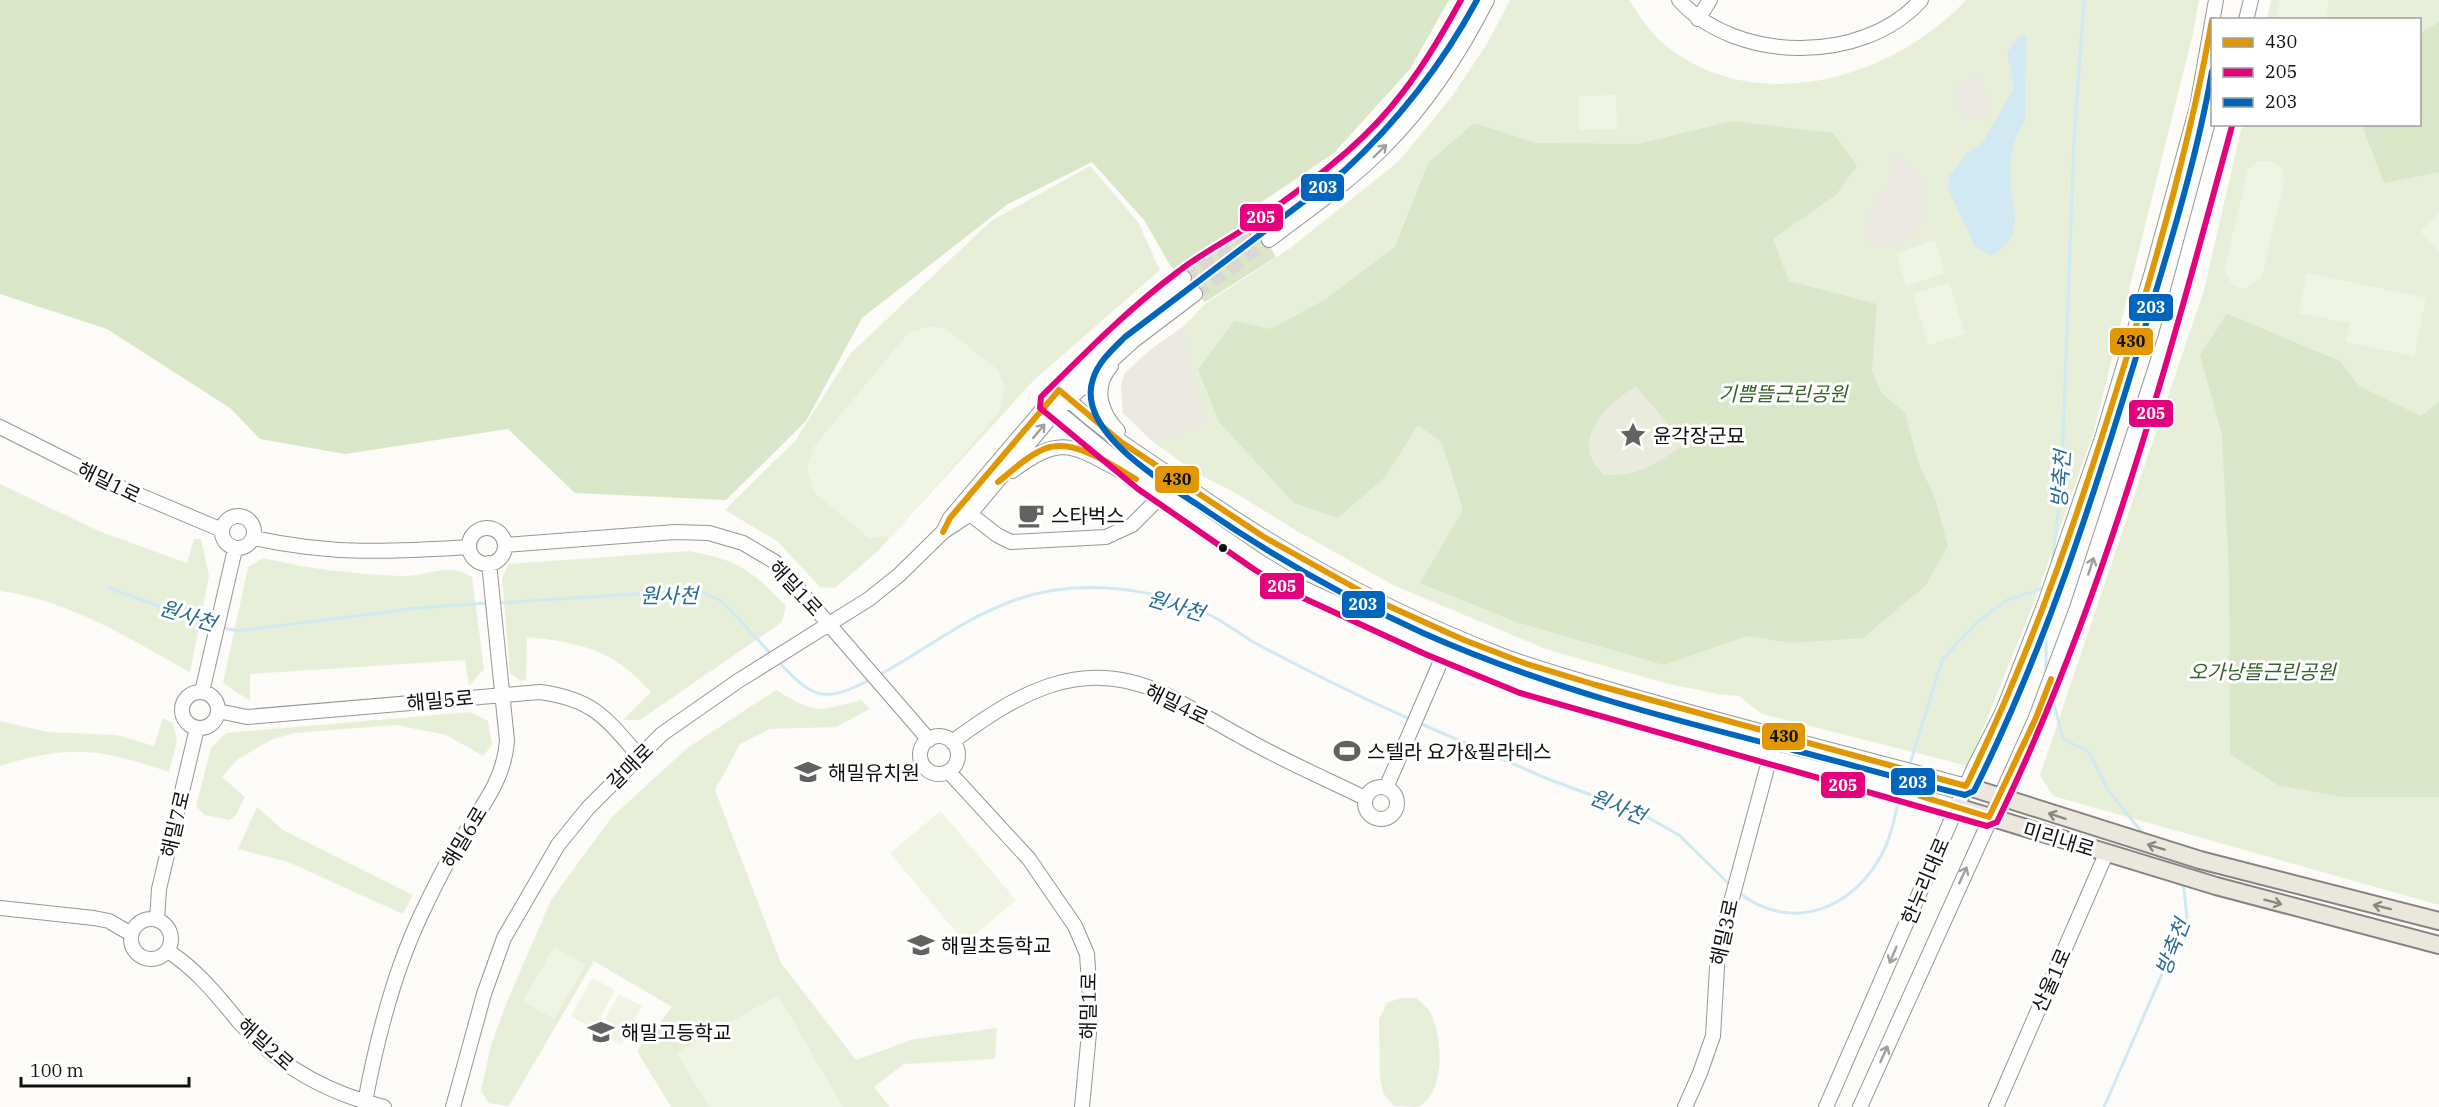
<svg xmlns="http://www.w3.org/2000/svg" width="2439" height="1107" viewBox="0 0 2439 1107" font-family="'IBM Plex Serif','Noto Sans KR',serif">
<rect width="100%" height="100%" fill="#fcfbf7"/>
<path fill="#e8efd9" d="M 1510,0 L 1629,0 C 1640,16 1651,34 1666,46 C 1758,118 1892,79 1966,0 L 2199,0 L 2194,29 L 2094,431 L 2035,600 L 1968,766 L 1762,714 L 1739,696 L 1718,694 L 1669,684 L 1548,650 L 1395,586 L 1297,531 L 1232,491 L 1196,473 L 1151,440 L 1123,413 L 1121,386 L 1125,373 L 1150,350 L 1183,327 L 1205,304 L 1289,249 L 1399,161 L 1453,95 L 1488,42 Z
M 2271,0 L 2439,0 L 2439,905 L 2053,796 L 2040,775 L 2204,290 L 2242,125 L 2420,124 L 2420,20 L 2267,19 Z
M 1090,166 L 1138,222 L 1160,270 L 1033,381 L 877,552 L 835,588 L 820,587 L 777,541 L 725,510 L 795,441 L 851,353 L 991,221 Z
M 0,484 L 101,532 L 187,563 L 194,539 L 201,539 L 209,576 L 190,672 C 130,639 69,600 0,591 Z
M 688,551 C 738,560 751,569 786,606 L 782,622 L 640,720 L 623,720 L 651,692 C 612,649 582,643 527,637 L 526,680 L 521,681 L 510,673 L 502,577 L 509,564 Z
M 263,558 C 309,569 353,574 401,576 C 430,577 444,561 472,577 L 484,669 L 469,686 L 465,660 L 250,674 L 250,701 L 223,683 L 248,567 Z
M 776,690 C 816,714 817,712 861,700 L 870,709 L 836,727 L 770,729 L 740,744 L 715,790 L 781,963 L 856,1060 L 914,1039 L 997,1028 L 995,1059 L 904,1064 L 874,1087 L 890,1107 L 671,1107 L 637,1051 L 672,1007 L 594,961 L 509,1106 L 489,1103 L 481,1091 L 491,1045 L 507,1002 L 551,900 L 611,818 L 686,749 Z
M 470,712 L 488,721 L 492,745 L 483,756 L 446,735 L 396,725 L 294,733 L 271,740 L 238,759 L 222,777 L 245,797 L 236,815 L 229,820 L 205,815 L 196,806 L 211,748 L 226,733 Z
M 163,718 L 173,723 L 177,741 L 169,772 C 100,749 71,744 0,766 L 0,721 L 48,732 L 117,735 L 154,746 Z
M 257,807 L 283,830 L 413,895 L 403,914 L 288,862 L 238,849 Z
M 1400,998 L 1416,998 C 1421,1002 1427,1007 1430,1012 C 1443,1035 1446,1094 1418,1107 L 1394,1106 L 1383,1093 L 1380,1078 L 1379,1019 L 1387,1003 Z"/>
<path fill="#d9e6c8" d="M 0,0 L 1449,0 L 1410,69 L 1334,153 L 1250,210 L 1276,257 L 1205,302 L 1170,265 L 1144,220 L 1092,162 L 1008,204 L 862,318 L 806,421 L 726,500 L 575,493 L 508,429 L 345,454 L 260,439 L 230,408 L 107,329 L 0,294 Z
M 2439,22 L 2439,172 L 2384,183 L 2362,125 L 2420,124 L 2420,33 Z
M 1732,121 L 1833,133 L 1857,166 L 1836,195 L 1773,239 L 1789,281 L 1877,304 L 1872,370 L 1881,392 L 1905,413 L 1918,462 L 1935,498 L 1948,546 L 1926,585 L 1863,638 L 1792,643 L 1747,636 L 1664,665 L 1516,622 L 1420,583 L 1463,510 L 1442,443 L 1418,425 L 1385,477 L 1338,518 L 1294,503 L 1219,422 L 1198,370 L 1234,321 L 1271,329 L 1326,299 L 1395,247 L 1428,163 L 1474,123 L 1536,143 L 1638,144 Z
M 2227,314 L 2340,361 L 2359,386 L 2421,416 L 2439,402 L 2439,797 L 2342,797 L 2278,785 L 2230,754 L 2229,574 L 2222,435 L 2200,355 Z"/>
<path fill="#e9ecdd" d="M 1636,387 L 1685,443 C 1656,465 1640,476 1603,475 C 1600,470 1594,465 1592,459 C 1579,430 1613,399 1636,387 Z"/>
<path fill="#f0f4e3" d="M 2280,0 L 2329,0 L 2325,19 L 2276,19 Z
M 1616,95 L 1617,129 L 1579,130 L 1578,96 Z
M 2259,161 L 2272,161 L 2282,169 L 2284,181 L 2262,278 L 2243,289 C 2231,286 2228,280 2225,268 L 2248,169 Z
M 2439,213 L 2439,251 L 2420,231 Z
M 1935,240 L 1945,273 L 1906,286 L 1896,253 Z
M 2307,273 L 2426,298 L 2414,356 L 2346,342 L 2350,323 L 2299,313 Z
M 1949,283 L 1965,334 L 1928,345 L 1913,294 Z
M 930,326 L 946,329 L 998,370 L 1005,388 L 999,412 L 892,537 L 869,538 L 814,492 L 807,468 L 814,447 L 909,332 Z
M 941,811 L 1016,900 L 965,943 L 890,853 Z
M 554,947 L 586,965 L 554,1019 L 523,1001 Z
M 592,978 L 615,990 L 594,1029 L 571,1016 Z
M 619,994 L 642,1006 L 621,1045 L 598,1032 Z
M 778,995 L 843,1107 L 709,1107 L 677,1053 Z"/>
<path fill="#ece9e3" d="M 1977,71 L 1993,113 L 1963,119 L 1953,89 Z
M 1890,152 L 1913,166 L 1923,180 L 1924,220 L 1915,234 L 1907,240 L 1872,247 L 1866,242 L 1864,226 L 1877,195 L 1892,177 Z
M 1183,327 L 1194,385 L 1209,422 L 1164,439 L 1151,440 L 1123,413 L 1121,386 L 1125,373 L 1150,350 Z"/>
<path fill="#d1e9f2" d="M 2026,35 L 2025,121 C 2011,138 2009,166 2011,187 C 2012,201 2018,220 2013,234 C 2010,243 1998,251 1991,256 L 1975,247 L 1948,188 L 1949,176 L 1966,154 L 1983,142 L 2014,88 L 2007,53 L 2019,36 Z"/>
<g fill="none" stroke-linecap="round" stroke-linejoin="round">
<path stroke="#d1e9f2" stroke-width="3" d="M 2052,564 L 2061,491 L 2074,140 L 2084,0
M 108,588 L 214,625
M 497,603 L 699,590 L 723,602 L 771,654
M 2046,618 L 2046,674
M 221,627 L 238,631 L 417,608 L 488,603
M 778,661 C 813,699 824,704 871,679
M 877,676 C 919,654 956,624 1000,606 C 1064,577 1146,584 1208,614 C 1225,622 1239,634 1255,643 C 1306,670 1357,696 1410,719
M 2051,692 L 2063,739 L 2089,752 L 2108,790 L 2145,836
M 1419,723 L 1548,779 L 1640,813 L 1679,835 L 1731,886
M 1909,767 L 1942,660 L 1977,622 L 2007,600 L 2047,587
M 1903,787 L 1907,774
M 1738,892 C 1792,935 1856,908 1884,850 C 1892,834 1895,814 1900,797
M 2104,1107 L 2187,917 L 2184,889 L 2180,881"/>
<path stroke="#d9d8d4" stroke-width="14" stroke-dasharray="14 7" stroke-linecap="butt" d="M 1184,278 L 1257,231
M 1195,294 L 1269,240"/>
<g stroke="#969694" stroke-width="16">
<path id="minor" d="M 1679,0 C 1736,63 1863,65 1921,0
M 1698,19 L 1710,0
M 2246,20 L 2251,0
M 1257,231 C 1285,210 1316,190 1342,167 C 1397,119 1437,64 1471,0
M 1269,240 C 1308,210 1350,182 1384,147 C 1426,105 1460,53 1487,0
M 1111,366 C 1092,388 1101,413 1118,431
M 1059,390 C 1096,429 1145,457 1188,487 C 1287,556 1393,614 1506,657 C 1553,674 1602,687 1650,701 C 1755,731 1861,757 1966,786
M 1047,403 L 1143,482 L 1260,562 L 1303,588 L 1429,646 L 1522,684 L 1770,757 L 1852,777 L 1957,807
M 0,427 L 113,484 L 222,530
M 1012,471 C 1060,436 1069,443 1119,470
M 970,514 L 997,535 L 1011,542 L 1106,537 L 1132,525 L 1161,496
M222 532a16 16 0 1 1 32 0a16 16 0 1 1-32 0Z
M469 546a18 18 0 1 1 36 0a18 18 0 1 1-36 0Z
M 943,532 L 950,518 L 1059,390 L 1184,278
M 254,538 C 332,555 390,552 469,547
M 505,545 L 675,532 L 709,533 L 743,543 L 775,562 L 929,740
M182 710a18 18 0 1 1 36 0a18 18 0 1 1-36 0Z
M 202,692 L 235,549
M 218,711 L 247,717 L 540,692 C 593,699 606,718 639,756
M920 755a19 19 0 1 1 38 0a19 19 0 1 1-38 0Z
M 952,742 C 1017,694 1081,655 1162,693 C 1189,706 1216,723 1242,737 C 1282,760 1324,778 1365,798
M 949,772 L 1029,859 L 1075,926 L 1087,954 L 1091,1012 L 1082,1107
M1365 803a16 16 0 1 1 32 0a16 16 0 1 1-32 0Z
M 1386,788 L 1447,647
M 0,908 L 94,918 L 109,921 L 131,934
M131 939a20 20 0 1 1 40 0a20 20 0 1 1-40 0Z
M 157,920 L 159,889 L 197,728
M 168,951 C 197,970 217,995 239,1022 C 278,1066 328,1093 384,1107
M 365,1102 C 377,1038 393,974 421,915 C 432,892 443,868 457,846 C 477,812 504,783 507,741 L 489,563
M 453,1107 L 484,994 L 504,938 L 558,845 L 588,808 L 662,734 L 738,681 L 869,599 L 899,575 L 943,532 L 970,514 L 1056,411 L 1133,341 L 1195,294
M 1685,1107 L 1700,1073 L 1713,1036 L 1718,950 L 1770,757
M 1826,1107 L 1974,768 L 2003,711 L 2045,603 L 2103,435 L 2152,272 L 2197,107 L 2216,0
M 1860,1107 L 2035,720 L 2077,608 L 2165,339 L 2223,124
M 1996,1107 L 2106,854"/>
</g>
<g stroke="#848381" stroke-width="20">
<path id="major" d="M 1966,786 L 2200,860 L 2439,921
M 1957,807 L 2216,886 L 2439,945"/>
</g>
<use href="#minor" stroke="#fffefe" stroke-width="14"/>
<use href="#major" stroke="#ebe7dd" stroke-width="16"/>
<g stroke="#fff" stroke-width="10">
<path id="bus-1" d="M 998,482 C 1012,471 1027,456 1044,449 C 1074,437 1111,465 1136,479
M 943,532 L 950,518 L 1059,390 L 1121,442 L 1264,537 L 1382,603 L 1464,640 L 1524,663 L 1596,685 L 1966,786 C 2034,648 2083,501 2128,353 C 2161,243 2192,133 2212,20
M 1920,796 L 1989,817 L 2035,720 L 2051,679"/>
</g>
<g stroke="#fff" stroke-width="10">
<path id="bus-2" d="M 1461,0 C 1440,38 1419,74 1391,107 C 1353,153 1300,190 1252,224 C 1228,240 1202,253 1179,271 C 1129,308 1085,353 1041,397 L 1040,408 L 1138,489 L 1255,570 L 1299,596 L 1425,654 L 1520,693 L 1987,826 L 1997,822 C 2104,602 2168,362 2232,126"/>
</g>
<g stroke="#fff" stroke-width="10">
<path id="bus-3" d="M 1477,0 C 1442,65 1398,121 1344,171 L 1125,337 C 1113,349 1098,362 1093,379 C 1075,431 1163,482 1198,505 C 1269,554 1344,597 1423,633 C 1544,687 1673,720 1801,752 C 1856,766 1911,782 1965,795 L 1974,791 C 2045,649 2094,496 2140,344 C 2167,254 2196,163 2212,71"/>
</g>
<use href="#bus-1" stroke="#e09702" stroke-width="6"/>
<use href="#bus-2" stroke="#e5007d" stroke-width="6"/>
<use href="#bus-3" stroke="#0065bd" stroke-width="6"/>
</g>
<defs><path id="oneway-shaft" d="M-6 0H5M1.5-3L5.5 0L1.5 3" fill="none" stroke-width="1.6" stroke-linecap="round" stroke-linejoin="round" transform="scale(1.5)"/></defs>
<g stroke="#9f9f9f">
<use href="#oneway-shaft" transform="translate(1380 151) rotate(-44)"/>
<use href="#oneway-shaft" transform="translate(1039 431) rotate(-50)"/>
<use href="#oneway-shaft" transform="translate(2091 566) rotate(-72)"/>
<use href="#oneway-shaft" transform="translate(1963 875) rotate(-65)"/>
<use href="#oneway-shaft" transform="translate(1893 955) rotate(113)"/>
<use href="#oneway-shaft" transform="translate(1884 1054) rotate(-66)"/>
</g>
<g stroke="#888681">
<use href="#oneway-shaft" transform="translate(2057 816) rotate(-162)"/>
<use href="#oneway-shaft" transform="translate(2156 847) rotate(-163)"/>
<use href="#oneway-shaft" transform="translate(2273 902) rotate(15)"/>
<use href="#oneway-shaft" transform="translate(2382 907) rotate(-166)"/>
</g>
<defs>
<g id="sight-bare" transform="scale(2.07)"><path d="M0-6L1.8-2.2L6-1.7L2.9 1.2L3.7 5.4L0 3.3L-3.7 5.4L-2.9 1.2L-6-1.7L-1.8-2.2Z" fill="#636261" stroke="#fff" stroke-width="2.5" paint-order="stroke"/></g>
<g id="cafe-bare" transform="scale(2.07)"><path d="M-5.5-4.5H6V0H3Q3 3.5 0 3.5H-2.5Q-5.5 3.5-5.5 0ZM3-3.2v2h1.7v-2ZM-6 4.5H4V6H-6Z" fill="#636261" stroke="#fff" stroke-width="2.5" paint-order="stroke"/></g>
<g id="stadium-bare" transform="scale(2.07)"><path d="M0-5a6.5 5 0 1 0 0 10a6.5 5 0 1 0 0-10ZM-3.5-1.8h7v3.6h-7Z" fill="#636261" stroke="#fff" stroke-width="2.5" paint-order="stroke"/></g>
<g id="school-bare" transform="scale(2.07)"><path d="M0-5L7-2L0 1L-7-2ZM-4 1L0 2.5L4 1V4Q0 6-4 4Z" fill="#636261" stroke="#fff" stroke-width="2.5" paint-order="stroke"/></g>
</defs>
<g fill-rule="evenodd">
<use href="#sight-bare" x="1633" y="435"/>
<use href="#cafe-bare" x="1031" y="515"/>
<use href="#stadium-bare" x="1347" y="751"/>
<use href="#school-bare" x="808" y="772"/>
<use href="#school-bare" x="921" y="945"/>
<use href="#school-bare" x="601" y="1032"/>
</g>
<circle fill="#101010" stroke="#fff" stroke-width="2" cx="1223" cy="548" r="5"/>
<g text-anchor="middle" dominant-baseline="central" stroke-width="6" stroke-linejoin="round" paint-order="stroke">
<g font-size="20" font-style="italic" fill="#376227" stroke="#fff">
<text x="1783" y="393">기쁨뜰근린공원</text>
<text x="2262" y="671">오가낭뜰근린공원</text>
</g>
<g font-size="20" fill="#101010" stroke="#fff" text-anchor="start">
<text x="1653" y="435">윤각장군묘</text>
<text x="1051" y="515">스타벅스</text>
<text x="1367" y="751">스텔라 요가&amp;필라테스</text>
<text x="828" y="772">해밀유치원</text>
<text x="941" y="945">해밀초등학교</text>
<text x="621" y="1032">해밀고등학교</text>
</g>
<g font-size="20" fill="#101010" stroke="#fff">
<text transform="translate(109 482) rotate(26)">해밀1로</text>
<text transform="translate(796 588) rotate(47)">해밀1로</text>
<text transform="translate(440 700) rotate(-5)">해밀5로</text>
<text transform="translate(1177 704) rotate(26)">해밀4로</text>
<text transform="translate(630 766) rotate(-45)">갈매로</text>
<text transform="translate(175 824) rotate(-77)">해밀7로</text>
<text transform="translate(464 837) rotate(-59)">해밀6로</text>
<text transform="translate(2059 839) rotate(17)">미리내로</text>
<text transform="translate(1925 881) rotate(-67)">한누리대로</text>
<text transform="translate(1724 932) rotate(-78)">해밀3로</text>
<text transform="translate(2051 980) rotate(-66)">산울1로</text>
<text transform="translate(1088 1006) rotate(-89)">해밀1로</text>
<text transform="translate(266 1044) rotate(42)">해밀2로</text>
</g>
<g font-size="21" font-style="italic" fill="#266c96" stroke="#fff">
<text transform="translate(2060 479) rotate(-86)">방축천</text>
<text x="669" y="595">원사천</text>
<text transform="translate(1176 605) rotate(17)">원사천</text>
<text transform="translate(188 615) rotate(18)">원사천</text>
<text transform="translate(1618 806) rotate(22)">원사천</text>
<text transform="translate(2172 947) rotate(-69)">방축천</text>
</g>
</g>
<g stroke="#fff" stroke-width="2">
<rect x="1300" y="173" width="45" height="29" rx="6" fill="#0065bd"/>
<rect x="1239" y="203" width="45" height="29" rx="6" fill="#e5007d"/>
<rect x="2128" y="293" width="46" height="29" rx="6" fill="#0065bd"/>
<rect x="2109" y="327" width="45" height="29" rx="6" fill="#e09702"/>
<rect x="2128" y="399" width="46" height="29" rx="6" fill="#e5007d"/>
<rect x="1154" y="465" width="46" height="29" rx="6" fill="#e09702"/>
<rect x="1259" y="572" width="46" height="28" rx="6" fill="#e5007d"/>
<rect x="1341" y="590" width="45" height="29" rx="6" fill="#0065bd"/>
<rect x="1761" y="722" width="45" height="29" rx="6" fill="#e09702"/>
<rect x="1890" y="767" width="46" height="29" rx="6" fill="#0065bd"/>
<rect x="1820" y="771" width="46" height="28" rx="6" fill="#e5007d"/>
</g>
<g font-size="16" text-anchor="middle" font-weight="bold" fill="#fff">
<text x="1323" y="193">203</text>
<text x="1261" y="223">205</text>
<text x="2151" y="313">203</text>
<text x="2151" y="419">205</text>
<text x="1282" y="592">205</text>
<text x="1363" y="610">203</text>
<text x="1913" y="788">203</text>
<text x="1843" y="791">205</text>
</g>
<g font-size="16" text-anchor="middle" font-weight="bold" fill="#111">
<text x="2131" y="347">430</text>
<text x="1177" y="485">430</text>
<text x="1784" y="742">430</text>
</g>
<rect x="2211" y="18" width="210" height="108" fill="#ffffff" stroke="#9f9f9f" stroke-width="1.5"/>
<rect x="2223" y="38" width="30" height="9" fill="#e09702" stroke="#9f9f9f" stroke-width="1.5"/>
<text x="2265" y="48" font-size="18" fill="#101010">430</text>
<rect x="2223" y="68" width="30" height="9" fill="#e5007d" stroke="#9f9f9f" stroke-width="1.5"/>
<text x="2265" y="78" font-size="18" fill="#101010">205</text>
<rect x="2223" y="98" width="30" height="9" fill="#0065bd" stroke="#9f9f9f" stroke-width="1.5"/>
<text x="2265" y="108" font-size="18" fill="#101010">203</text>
<path d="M21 1077v9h168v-9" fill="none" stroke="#101010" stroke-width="3"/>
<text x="30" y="1077" font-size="18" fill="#101010" stroke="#ffffff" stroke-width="4.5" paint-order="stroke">100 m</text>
</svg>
